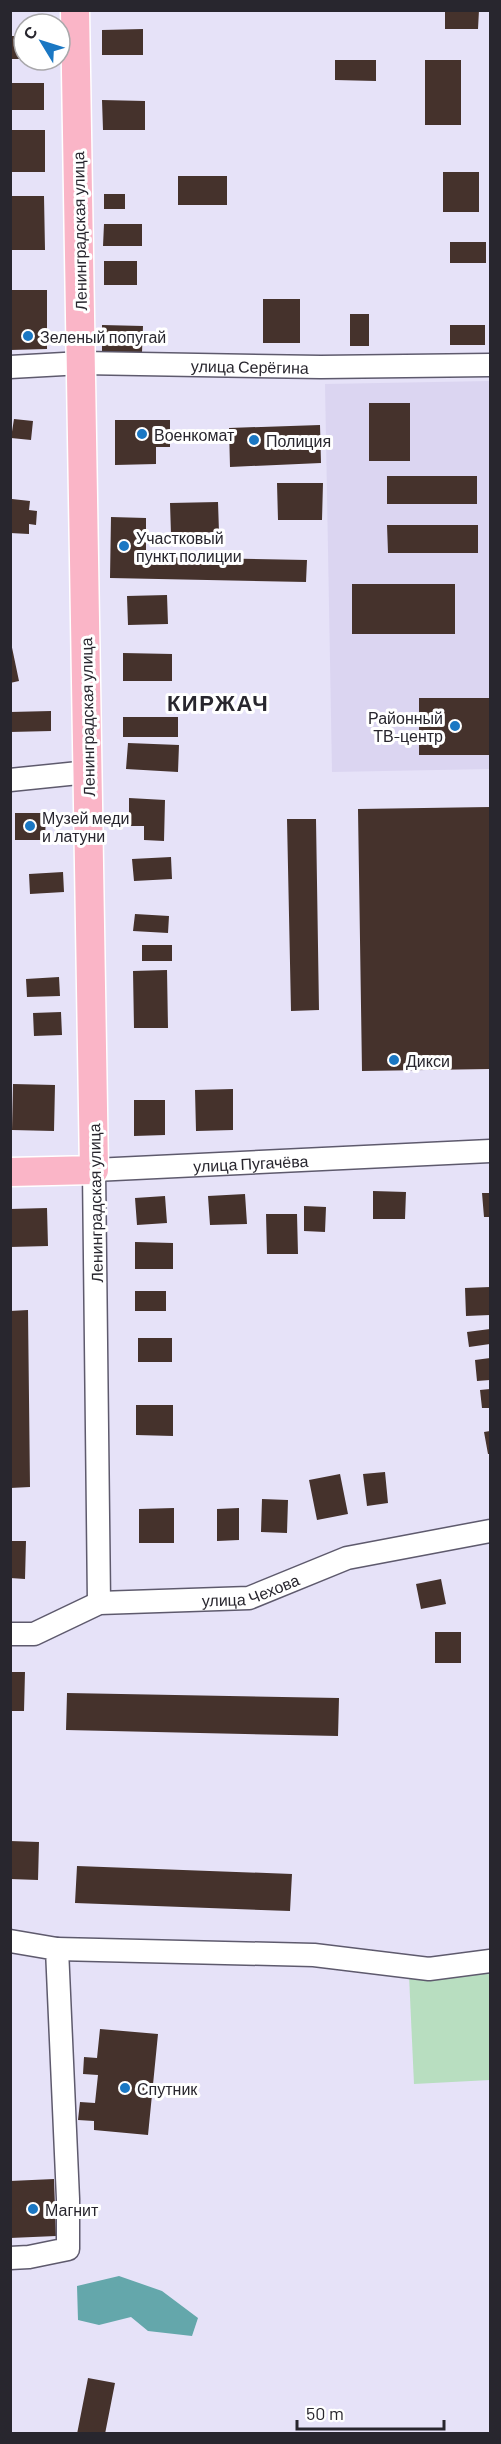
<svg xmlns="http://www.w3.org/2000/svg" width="501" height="2444" viewBox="0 0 501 2444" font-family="Barlow,sans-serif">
<rect width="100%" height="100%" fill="#e6e2f8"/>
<path fill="#dbd5f1" d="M 490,381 L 490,769 L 332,772 L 325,384 Z"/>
<path fill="#b8dec0" d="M 490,1971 L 490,2080 L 414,2084 L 409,1975 Z"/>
<path fill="#64a7ab" d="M 119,2276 L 162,2291 L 198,2318 L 192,2336 L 148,2331 L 131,2317 L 99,2325 L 78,2320 L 77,2286 Z"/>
<path fill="#45322c" d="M 445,10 L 479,10 L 478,29 L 445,29 Z
M 143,29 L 143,55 L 102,55 L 102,30 Z
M 10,36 L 24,36 L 24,59 L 10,59 Z
M 335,60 L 376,60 L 376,81 L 335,80 Z
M 425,60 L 461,60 L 461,125 L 425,125 Z
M 10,83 L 44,83 L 44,110 L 10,110 Z
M 102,100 L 145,101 L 145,130 L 103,130 Z
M 10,130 L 45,130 L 45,172 L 12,172 Z
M 443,172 L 479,172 L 479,212 L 443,212 Z
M 178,176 L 227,176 L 227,205 L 178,205 Z
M 104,194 L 125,194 L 125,209 L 104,209 Z
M 10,196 L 44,196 L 45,250 L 10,250 Z
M 104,224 L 142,224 L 142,246 L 103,246 Z
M 450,242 L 486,242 L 486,263 L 450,263 Z
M 104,261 L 137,261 L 137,285 L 104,285 Z
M 10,290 L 47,290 L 47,349 L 10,350 Z
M 263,299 L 300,299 L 300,343 L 263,343 Z
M 350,314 L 369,314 L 369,346 L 350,346 Z
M 102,325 L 143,326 L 142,352 L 102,352 Z
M 450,325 L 485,325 L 485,345 L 450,345 Z
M 369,403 L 410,403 L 410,461 L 369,461 Z
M 14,419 L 33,421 L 31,440 L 11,438 Z
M 115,420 L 170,420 L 170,447 L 156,447 L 156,464 L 115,465 Z
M 320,425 L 321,463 L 230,467 L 229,428 Z
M 387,476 L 477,476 L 477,504 L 387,504 Z
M 277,483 L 323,483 L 322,520 L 278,520 Z
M 12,499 L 30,501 L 29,510 L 37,511 L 36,525 L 29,524 L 29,534 L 10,533 Z
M 218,502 L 219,532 L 171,534 L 170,503 Z
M 111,517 L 146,518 L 146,557 L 307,560 L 306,582 L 110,578 Z
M 387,525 L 478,525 L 478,553 L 388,553 Z
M 352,584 L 455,584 L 455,634 L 352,634 Z
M 167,595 L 168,624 L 128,625 L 127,596 Z
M 10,638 L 19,681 L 10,683 Z
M 123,653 L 172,654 L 172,681 L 123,681 Z
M 419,698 L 490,698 L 490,755 L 419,755 Z
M 51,711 L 51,731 L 10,732 L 10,712 Z
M 123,717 L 178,717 L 178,737 L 123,737 Z
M 128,743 L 179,745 L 178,772 L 126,769 Z
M 129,798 L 165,800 L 164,841 L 144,840 L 144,826 L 129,826 Z
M 490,807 L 490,1069 L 362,1071 L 358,809 Z
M 15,813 L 46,813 L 45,840 L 15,840 Z
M 287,819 L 316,819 L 319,1010 L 291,1011 Z
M 171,857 L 172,879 L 134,881 L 132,859 Z
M 63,872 L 64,892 L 30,894 L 29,874 Z
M 135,914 L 169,916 L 168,933 L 133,931 Z
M 142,945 L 172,945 L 172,961 L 142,961 Z
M 167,970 L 168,1028 L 134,1028 L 133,971 Z
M 59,977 L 60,996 L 27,997 L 26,979 Z
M 61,1012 L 62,1035 L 34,1036 L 33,1013 Z
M 13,1084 L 55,1085 L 54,1131 L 12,1130 Z
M 233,1089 L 233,1130 L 196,1131 L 195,1090 Z
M 134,1100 L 165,1100 L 165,1135 L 134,1136 Z
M 373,1191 L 406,1192 L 405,1219 L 373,1219 Z
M 482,1193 L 490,1193 L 490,1217 L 484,1217 Z
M 245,1194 L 247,1224 L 210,1225 L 208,1196 Z
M 165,1196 L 167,1223 L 137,1225 L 135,1198 Z
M 304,1206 L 326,1207 L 325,1232 L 304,1231 Z
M 47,1208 L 48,1246 L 10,1247 L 10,1209 Z
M 266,1214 L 297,1214 L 298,1254 L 267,1254 Z
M 135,1242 L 173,1243 L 173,1269 L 135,1269 Z
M 490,1287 L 490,1315 L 466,1316 L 465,1288 Z
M 135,1291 L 166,1291 L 166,1311 L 135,1311 Z
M 28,1310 L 30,1487 L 10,1488 L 10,1311 Z
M 490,1329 L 490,1344 L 469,1347 L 467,1332 Z
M 138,1338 L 172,1338 L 172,1362 L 138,1362 Z
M 490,1358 L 490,1380 L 477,1381 L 475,1360 Z
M 490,1389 L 490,1408 L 482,1408 L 480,1390 Z
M 136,1405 L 173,1405 L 173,1436 L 136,1435 Z
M 490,1431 L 490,1454 L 488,1454 L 484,1432 Z
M 385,1472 L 388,1503 L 367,1506 L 363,1474 Z
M 340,1474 L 348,1514 L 317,1520 L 309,1480 Z
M 262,1499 L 288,1500 L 287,1533 L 261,1532 Z
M 174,1508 L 174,1543 L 139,1543 L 139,1509 Z
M 239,1508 L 239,1540 L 217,1541 L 217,1509 Z
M 10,1541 L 26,1541 L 25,1579 L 10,1578 Z
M 441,1579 L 446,1604 L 421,1609 L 416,1584 Z
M 435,1632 L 461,1632 L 461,1663 L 435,1663 Z
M 10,1672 L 25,1672 L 24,1711 L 10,1711 Z
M 67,1693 L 339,1698 L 338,1736 L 66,1730 Z
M 10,1841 L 39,1842 L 38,1880 L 10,1879 Z
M 77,1866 L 292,1874 L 290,1911 L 75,1903 Z
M 100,2029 L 158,2034 L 148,2135 L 94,2130 L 94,2121 L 78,2120 L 80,2102 L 95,2103 L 98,2075 L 83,2074 L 84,2057 L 97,2058 Z
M 54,2179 L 56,2236 L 10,2238 L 10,2181 Z
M 88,2378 L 115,2383 L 105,2434 L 77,2434 Z"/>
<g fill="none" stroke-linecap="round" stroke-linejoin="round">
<g stroke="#5e5a6d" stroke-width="25">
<g id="minor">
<path id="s1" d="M 10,367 L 82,363 L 321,367 L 490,365"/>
<path d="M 10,780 L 88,772"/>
<path id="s2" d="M 99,1603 L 94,1170 L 490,1151"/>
<path id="s3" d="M 10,1634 L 34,1634 L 99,1603 L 249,1598 L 347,1558 L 490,1531"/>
<path d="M 10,1941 L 57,1949 L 68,2199 L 68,2249 L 29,2257 L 10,2258"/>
<path d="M 57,1949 L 314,1955 L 429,1969 L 490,1961"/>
</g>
</g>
<g stroke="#fff" stroke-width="31">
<path id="major" d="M 10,1172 L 94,1170 L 75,10"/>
</g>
<use href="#minor" stroke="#fff" stroke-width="22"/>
<use href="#major" stroke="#fab5c7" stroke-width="28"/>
</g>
<g fill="#1a77c3" stroke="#fff" stroke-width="2">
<circle cx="28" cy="336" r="6"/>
<circle cx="142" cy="434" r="6"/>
<circle cx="254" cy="440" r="6"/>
<circle cx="124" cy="546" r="6"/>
<circle cx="455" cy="726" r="6"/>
<circle cx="30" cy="826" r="6"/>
<circle cx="394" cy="1060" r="6"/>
<circle cx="125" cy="2088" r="6"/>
<circle cx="33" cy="2209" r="6"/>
</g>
<g text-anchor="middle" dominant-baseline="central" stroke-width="6" stroke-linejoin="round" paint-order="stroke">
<g font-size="16" fill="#28262e" stroke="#fff">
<text transform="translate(79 231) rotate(-91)">Ленинградская улица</text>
<text stroke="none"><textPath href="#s1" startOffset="240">улица Серёгина</textPath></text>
<text transform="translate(87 717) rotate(-91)">Ленинградская улица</text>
<text stroke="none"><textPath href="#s2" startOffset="590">улица Пугачёва</textPath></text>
<text transform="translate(95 1203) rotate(-91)">Ленинградская улица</text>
<text stroke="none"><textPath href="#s3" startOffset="249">улица Чехова</textPath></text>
</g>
<g font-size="16" fill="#28262e" stroke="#fff" text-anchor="start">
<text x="40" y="336">Зеленый попугай</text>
<text x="154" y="434">Военкомат</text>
<text x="266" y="440">Полиция</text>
<text x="136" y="537">Участковый<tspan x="136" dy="18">пункт полиции</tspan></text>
<text x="443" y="717" text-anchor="end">Районный<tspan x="443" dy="18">ТВ-центр</tspan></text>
<text x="42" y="817">Музей меди<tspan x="42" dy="18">и латуни</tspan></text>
<text x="406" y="1060">Дикси</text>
<text x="137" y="2088">Спутник</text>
<text x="45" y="2209">Магнит</text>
</g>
<g font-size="22" font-weight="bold" letter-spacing="1.5" fill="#28262e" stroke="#fff">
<text x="218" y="702">КИРЖАЧ</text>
</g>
</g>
<rect width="501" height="2444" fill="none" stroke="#28262e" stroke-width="24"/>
<g transform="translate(42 42) rotate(308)"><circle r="28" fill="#ffffff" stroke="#a9a8ab" stroke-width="1.5"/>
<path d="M0-4.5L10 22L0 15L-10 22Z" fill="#1a77c3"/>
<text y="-9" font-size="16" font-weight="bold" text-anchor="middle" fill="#28262e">С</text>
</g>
<path d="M297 2420v9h147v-9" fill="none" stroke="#28262e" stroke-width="3"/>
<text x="306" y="2420" font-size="18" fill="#28262e" stroke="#ffffff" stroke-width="4.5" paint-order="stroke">50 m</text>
</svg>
